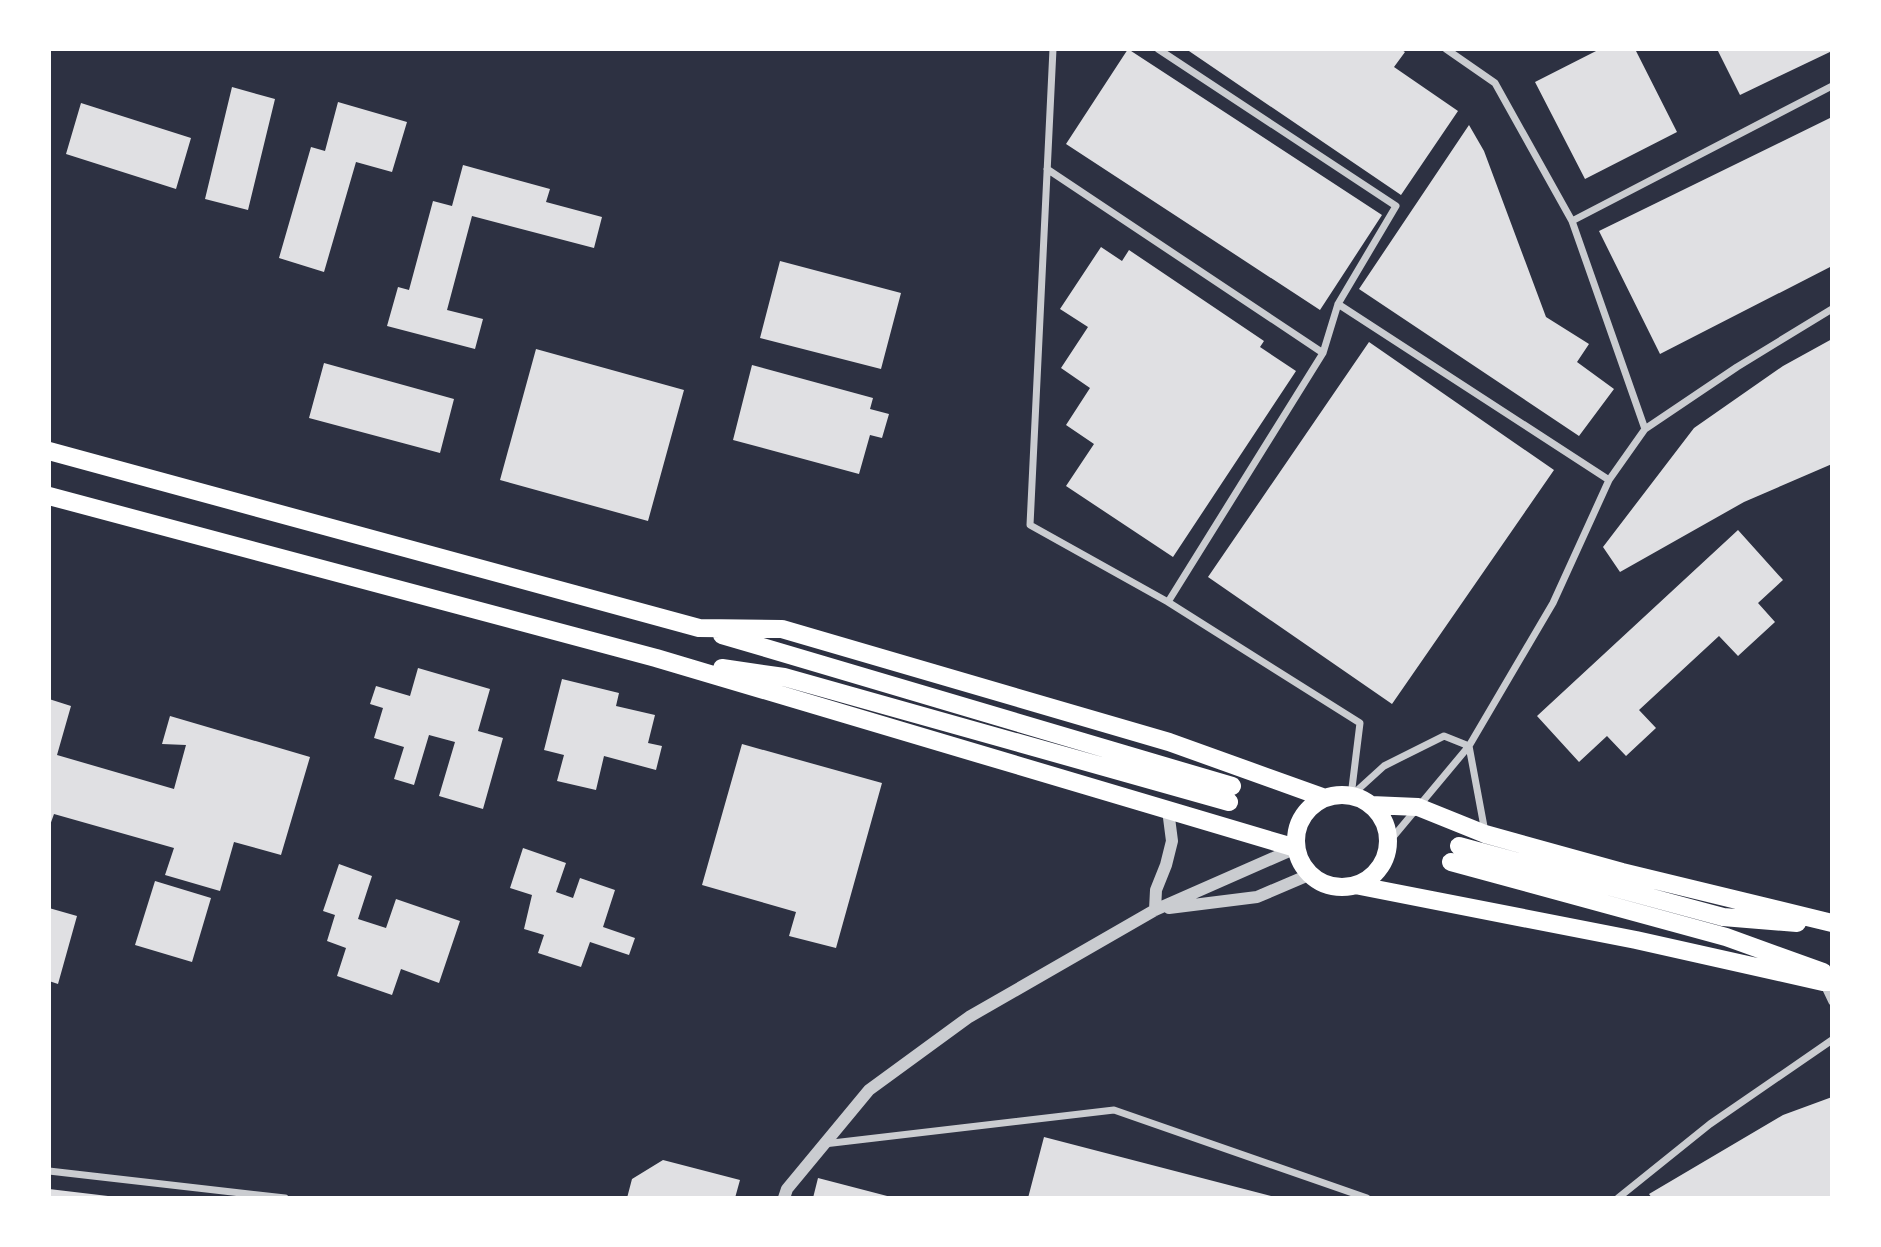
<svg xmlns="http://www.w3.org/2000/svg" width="1881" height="1247" viewBox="0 0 1881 1247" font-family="'Golos Text',sans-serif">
<rect width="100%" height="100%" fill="#2d3142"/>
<path fill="#e0e0e3" d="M 1128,49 L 1382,215 L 1320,310 L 1066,144 Z
M 1186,49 L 1400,49 L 1405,52 L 1394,67 L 1458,111 L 1401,195 Z
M 1600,49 L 1635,49 L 1677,132 L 1585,179 L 1535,82 Z
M 1717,49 L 1832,49 L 1832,51 L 1740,95 Z
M 232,87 L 275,99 L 248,210 L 205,199 Z
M 338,102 L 407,122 L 392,172 L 356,162 L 324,272 L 279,258 L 311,147 L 325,151 Z
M 81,103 L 191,138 L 176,189 L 66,154 Z
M 1832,117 L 1832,266 L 1660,354 L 1599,231 Z
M 1469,125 L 1484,151 L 1546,317 L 1589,344 L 1577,362 L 1614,389 L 1579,436 L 1359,289 Z
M 463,165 L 550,189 L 546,202 L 602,217 L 594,248 L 472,216 L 447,310 L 483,319 L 475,349 L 387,326 L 398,287 L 409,290 L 433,201 L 452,206 Z
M 1101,247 L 1122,261 L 1129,250 L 1264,341 L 1260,347 L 1296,371 L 1173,557 L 1066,486 L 1094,444 L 1066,425 L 1090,388 L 1061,368 L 1088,327 L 1060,309 Z
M 780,261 L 901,293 L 881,369 L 760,338 Z
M 1832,339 L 1832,464 L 1744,502 L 1620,572 L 1603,547 L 1694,428 L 1783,366 Z
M 1369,342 L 1554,470 L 1392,704 L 1208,577 Z
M 536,349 L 684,390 L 648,521 L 500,480 Z
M 324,363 L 454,399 L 440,453 L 309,418 Z
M 752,365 L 873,398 L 870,409 L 889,414 L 882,438 L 870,435 L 859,474 L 733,440 Z
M 1738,530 L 1783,580 L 1758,603 L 1775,622 L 1738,656 L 1719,636 L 1639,710 L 1656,728 L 1626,756 L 1607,736 L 1579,762 L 1537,716 Z
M 418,668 L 490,689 L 478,731 L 503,738 L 483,809 L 439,796 L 455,742 L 429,735 L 414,785 L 394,779 L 404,747 L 374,738 L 383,708 L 370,704 L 376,686 L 410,696 Z
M 562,679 L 619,693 L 616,706 L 655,715 L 648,743 L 662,746 L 656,770 L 604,756 L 596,790 L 557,781 L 564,755 L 544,750 Z
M 49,699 L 71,706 L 57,755 L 174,789 L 186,745 L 162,744 L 170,716 L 310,757 L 281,855 L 234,842 L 220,891 L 165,875 L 174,848 L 54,814 L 49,828 Z
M 742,744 L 882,783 L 836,948 L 789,936 L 796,912 L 702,885 Z
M 523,848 L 566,863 L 556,892 L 573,898 L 580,878 L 615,890 L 603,927 L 635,938 L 629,955 L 590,942 L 581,967 L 538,953 L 544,935 L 524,929 L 532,895 L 510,888 Z
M 339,864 L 372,876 L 358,919 L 386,928 L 396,899 L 460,921 L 439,983 L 401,969 L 392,995 L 337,976 L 346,948 L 327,941 L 335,915 L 323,911 Z
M 155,881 L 211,898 L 192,962 L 135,945 Z
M 49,908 L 77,916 L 58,984 L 49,981 Z
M 1832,1097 L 1832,1198 L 1652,1198 L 1649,1194 L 1783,1115 Z
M 1044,1137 L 1275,1197 L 1275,1198 L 1028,1198 Z
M 663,1160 L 740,1180 L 735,1198 L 627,1198 L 632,1179 Z
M 818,1178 L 891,1197 L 891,1198 L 813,1198 Z
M 49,1189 L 108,1196 L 108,1198 L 49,1198 Z"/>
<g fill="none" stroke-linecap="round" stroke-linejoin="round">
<path stroke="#caccd0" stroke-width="7" d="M 1053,49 L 1030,525 L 1168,602 L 1360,723 L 1351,796
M 1158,49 L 1396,206 L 1338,304 L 1323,353 L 1168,602
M 1446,49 L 1495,83 L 1572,221 L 1645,429
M 1047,169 L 1323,353
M 1572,221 L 1832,86
M 1338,304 L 1609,480
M 1469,746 L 1485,832
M 1351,796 L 1384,766 L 1444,736 L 1469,746
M 1388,843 L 1469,746 L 1553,603 L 1609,480 L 1645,429 L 1737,367 L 1832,309
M 1823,983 L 1832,1002
M 824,1144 L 1114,1110 L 1367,1198
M 49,1171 L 285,1198
M 1618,1198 L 1710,1124 L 1832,1040"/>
<path stroke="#caccd0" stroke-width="12" d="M 1169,908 L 1257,897 L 1311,874
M 1155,910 L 1156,890 L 1166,865 L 1172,841 L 1168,810
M 784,1198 L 787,1189 L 869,1090 L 969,1017 L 1155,910 L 1296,848"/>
<path stroke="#fff" stroke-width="18" d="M 49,451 L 699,628 L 782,629 L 1169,742 L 1325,798
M 49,496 L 656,658 L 1296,848
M 722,635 L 1232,786
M 722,668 L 784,677 L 1229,802
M1296 841a46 46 0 1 1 92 0a46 46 0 1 1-92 0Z
M 1371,805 L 1418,807 L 1485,834 L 1622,872 L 1832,923
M 1459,846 L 1723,917 L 1797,923
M 1451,862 L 1726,937 L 1823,972
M 1355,885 L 1636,940 L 1823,982 L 1832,982"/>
</g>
<rect width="1881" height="1247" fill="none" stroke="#ffffff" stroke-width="102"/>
</svg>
